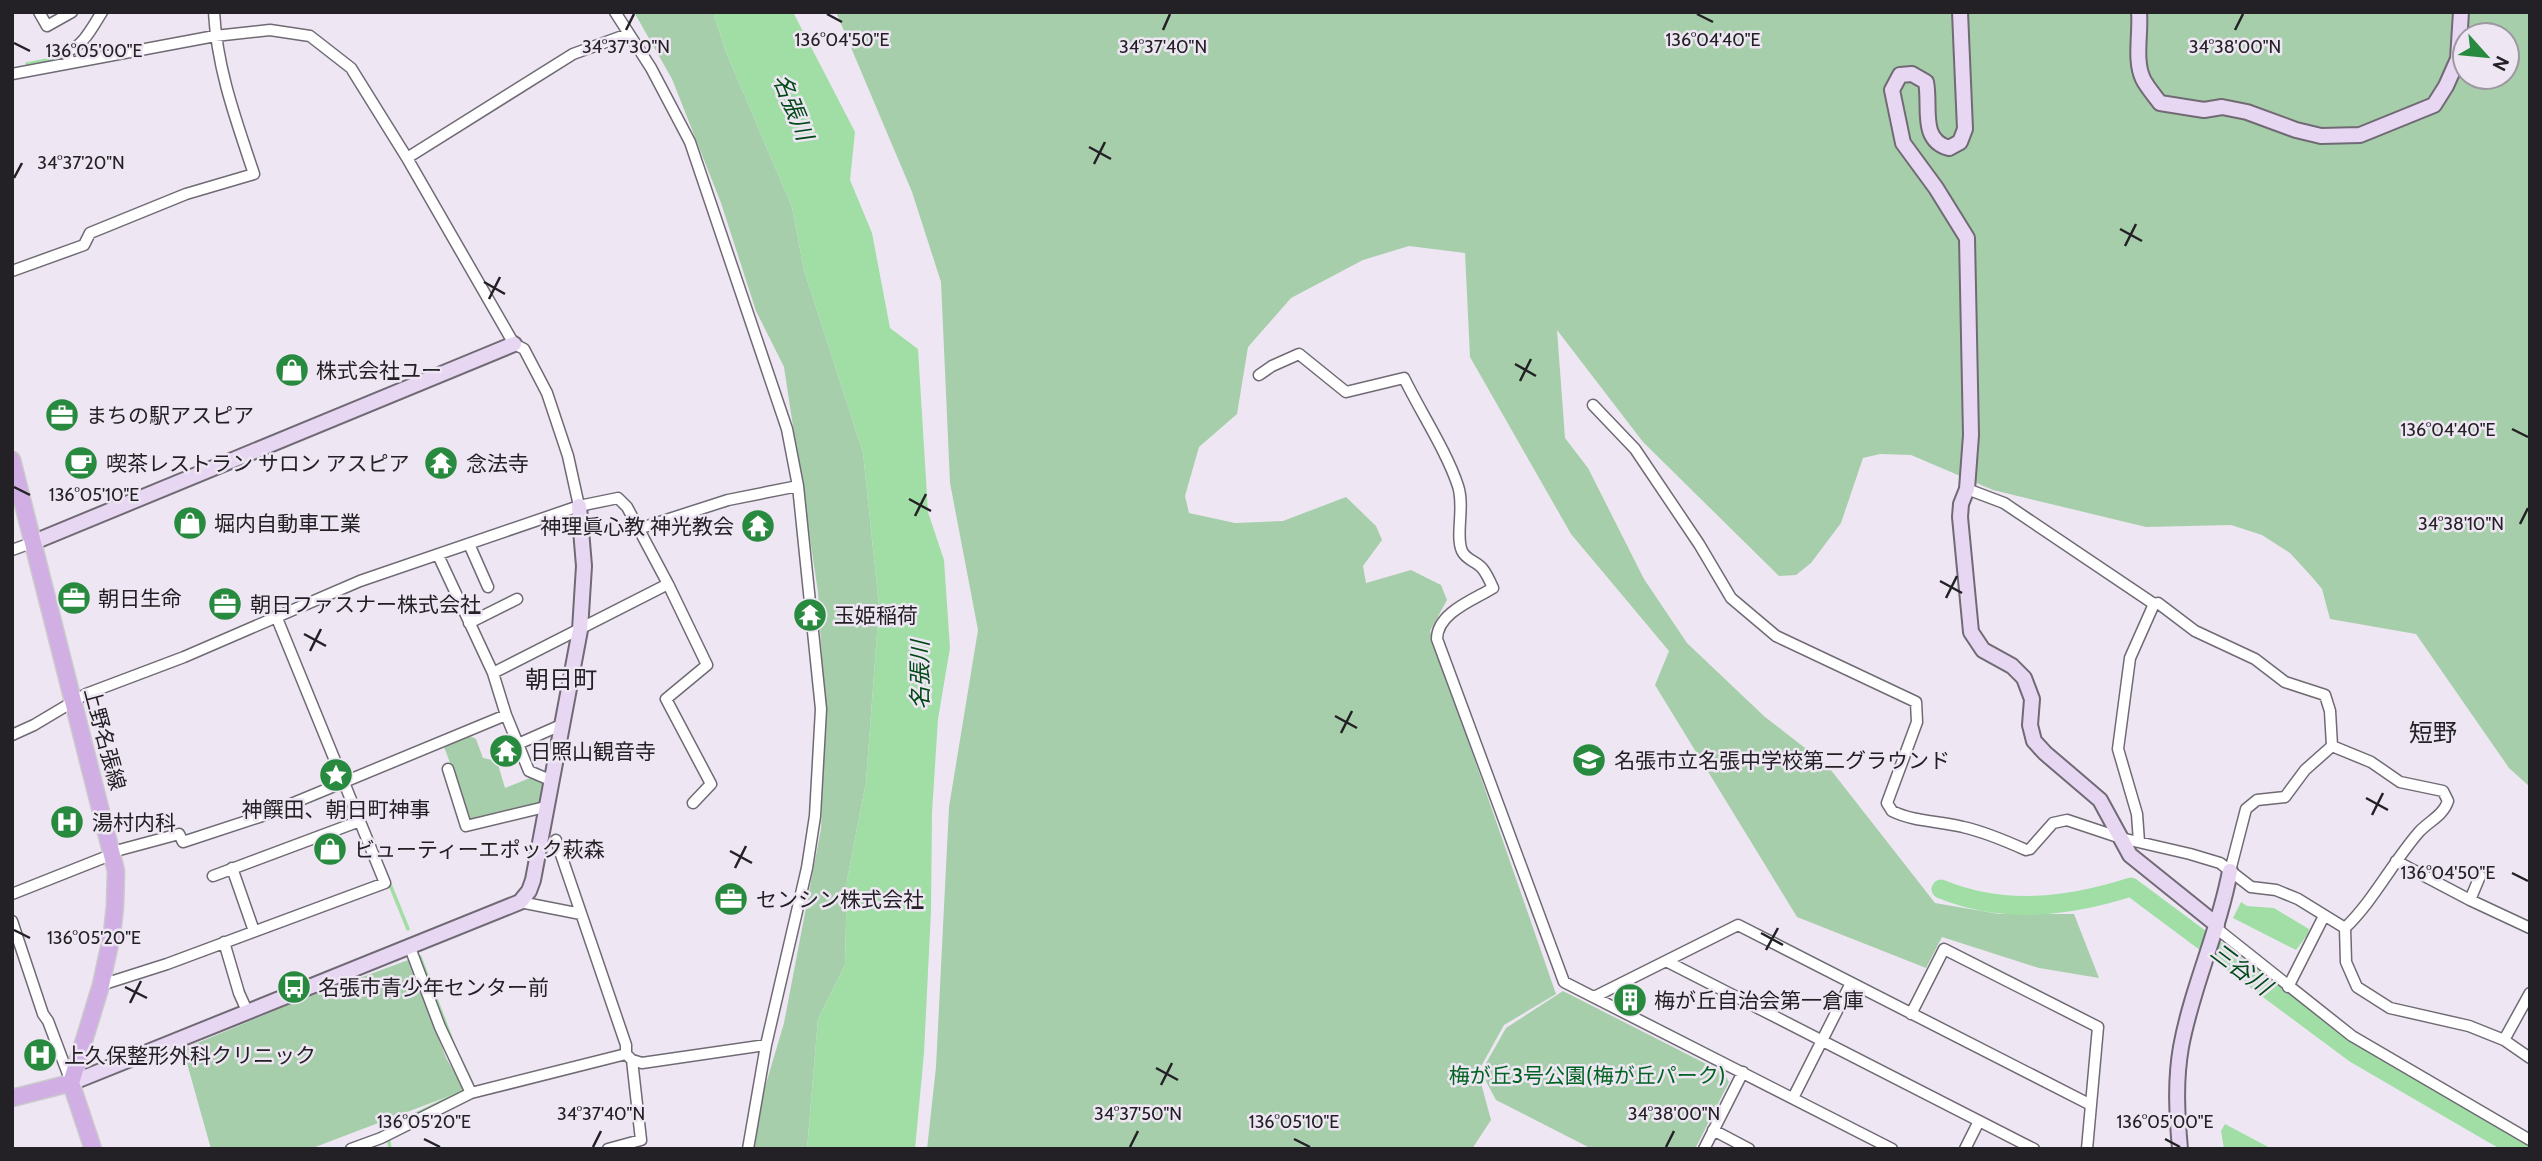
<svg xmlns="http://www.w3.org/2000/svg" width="2542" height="1161" viewBox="0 0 2542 1161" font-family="Cabin,'Noto Sans JP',sans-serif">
<rect width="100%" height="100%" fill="#eee7f3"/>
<path fill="#a7ceaa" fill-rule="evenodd" d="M 634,12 L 713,12 L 726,52 L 792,207 L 804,270 L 863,453 L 879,606 L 866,782 L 847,880 L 845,965 L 818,1019 L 807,1149 L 753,1149 L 760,1104 L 784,1023 L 821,829 L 825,714 L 818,592 L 784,367 L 756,311 L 721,203 L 672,79 Z
M 836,12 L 2530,12 L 2530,787 L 2509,768 L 2416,634 L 2330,619 L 2322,589 L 2312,577 L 2290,553 L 2262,535 L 2231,525 L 2146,527 L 1993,490 L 1911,455 L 1880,454 L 1863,458 L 1841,523 L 1811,563 L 1796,575 L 1779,576 L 1643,442 L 1557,330 L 1565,438 L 1588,468 L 1644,579 L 1687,643 L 1765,717 L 1827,765 L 1935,903 L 1999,914 L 2074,914 L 2099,978 L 2039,968 L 1942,937 L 1926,968 L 1797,917 L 1655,685 L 1669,651 L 1571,534 L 1470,357 L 1465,253 L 1409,246 L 1363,260 L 1291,298 L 1248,347 L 1237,414 L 1199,447 L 1185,496 L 1189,513 L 1235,523 L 1283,521 L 1346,497 L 1376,526 L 1382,540 L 1363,566 L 1366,583 L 1411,570 L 1441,585 L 1447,600 L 1430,631 L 1556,994 L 1504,1025 L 1478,1072 L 1491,1120 L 1472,1149 L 927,1149 L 936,1067 L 949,807 L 978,630 L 950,483 L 941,282 L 912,192 ZM 2465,35 L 2507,35 L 2507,77 L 2465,77 Z
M 468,735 L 476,739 L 483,758 L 497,761 L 505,788 L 530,778 L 548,784 L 543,804 L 471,820 L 443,744 Z
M 411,959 L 446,1058 L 465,1090 L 310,1149 L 211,1149 L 183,1049 L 300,1000 Z
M 1563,991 L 1724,1073 L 1729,1082 L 1695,1149 L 1592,1149 L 1496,1100 L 1481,1072 L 1506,1028 Z"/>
<path fill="#a0dea6" d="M 713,12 L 793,12 L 855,132 L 850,180 L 872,233 L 890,328 L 918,349 L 928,512 L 944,560 L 950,648 L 938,719 L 932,813 L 931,911 L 924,1053 L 915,1149 L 807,1149 L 818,1019 L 845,965 L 847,880 L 866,782 L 879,606 L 863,453 L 804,270 L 792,207 L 726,52 Z
M 2241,902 L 2247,906 L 2274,908 L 2309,929 L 2308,934 L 2296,950 L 2233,918 Z
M 2225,1124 L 2272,1149 L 2224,1149 L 2221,1131 Z"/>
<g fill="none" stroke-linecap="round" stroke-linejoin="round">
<path stroke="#a0dea6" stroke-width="3.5" d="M 27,64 L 73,55 L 87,43
M 389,882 L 408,929
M 390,1149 L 387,1128 L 461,1092 L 472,1083 L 454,1046 L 420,957"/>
<path stroke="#a0dea6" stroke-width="19" d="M 1941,889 C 2004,915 2068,907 2131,887 L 2354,1053 L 2519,1149"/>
<g stroke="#706a74" stroke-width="13">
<path id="street" d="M 39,12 L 47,26 L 72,12
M 615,12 L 651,68 L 690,142 L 787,429 L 798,486 L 821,709 L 815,816 L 807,868 L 766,1045 L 748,1149
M 69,62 L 67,51 C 83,47 93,26 102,12
M 12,74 L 215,36 L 270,30 L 310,36 L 351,68 L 407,158 L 514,344 L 524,349 L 547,393 L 568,456 L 579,506
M 407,158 L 573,54 L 628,34
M 12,271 L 84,245 L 90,233 L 186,194 L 254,174 C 236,120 217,69 214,12
M 1259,375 L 1272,366 L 1299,354 L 1346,392 L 1404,378 C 1420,411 1447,452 1458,486 C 1465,507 1455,536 1462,551 C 1466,560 1476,561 1482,568 C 1487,574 1490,581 1493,588 C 1473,600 1437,613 1437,639 L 1564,982 L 1892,1149
M 1593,405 L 1635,449 L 1699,544 L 1731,598 L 1776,636 L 1916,702 L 1917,722 L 1887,803 L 1892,811 C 1914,822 1940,821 1963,827 C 1985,832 2006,841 2026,850 L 2030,849 L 2053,823 L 2067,820 L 2121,838 L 2190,854 L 2220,863 L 2251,887 L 2276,890 L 2298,899 L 2345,928
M 1967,489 L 2004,503 L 2154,604 L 2158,603 L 2195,631 L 2255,659 L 2285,682 L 2325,695 L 2330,711 L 2332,746
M 638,529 L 728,500 L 798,486
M 469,544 L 488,587
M 12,550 L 34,542
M 438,555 L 493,673 L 506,715 L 529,771 L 550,780
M 469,623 L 517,599
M 493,673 L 668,584
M 12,735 L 34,725 L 86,694 L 184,657 L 360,581 L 579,506 L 618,498 L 627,507 L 668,584 L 707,665 L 666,699 L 711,784 L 693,803
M 518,744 L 561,725
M 2332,746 L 2371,762 L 2400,782 L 2443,791 L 2448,801 C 2443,816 2429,821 2419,832 C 2392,863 2374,900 2345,928 L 2346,962 L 2357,987 L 2390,1008 L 2469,1026 L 2504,1040 L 2530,1058
M 448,769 L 466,826 L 545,807
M 556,840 L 626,1045 L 626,1054 L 632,1060 L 642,1063 L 766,1045
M 2139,842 L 2137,814 L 2118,749 L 2130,658 L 2154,604
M 112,852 L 179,834 L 183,842 L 262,816 L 506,715
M 2396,861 L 2470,900 L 2530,928
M 232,868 L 254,931
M 2230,871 L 2246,809 L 2257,800 L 2285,797 L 2305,770 L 2332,746
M 213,876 L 360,821
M 12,894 L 113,854
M 2470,900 L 2480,876
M 520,902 L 581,914
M 12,921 L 43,1014 L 48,1021 L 71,1082
M 2216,928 L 2352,1036 L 2530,1140
M 224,942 L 239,993 L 248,1013
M 409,945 L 440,1027 L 471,1093
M 1666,961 L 2034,1149
M 101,985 L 167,964 L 385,883 L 276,616
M 2288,987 L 2324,916
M 1594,997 L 1738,925 L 2091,1105
M 1911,1014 L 1944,949 L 2098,1027 L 2087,1149
M 2504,1040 L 2530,993
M 1793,1098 L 1851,983
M 1713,1130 L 1749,1149
M 351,1149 L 381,1138 L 471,1093 L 626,1054
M 608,1149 L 641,1140 L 632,1060
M 1704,1149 L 1743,1072
M 1965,1149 L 1979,1121"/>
</g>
<g stroke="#706a74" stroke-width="18">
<path id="secondary" d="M 1960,12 L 1965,129 L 1960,142 L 1949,148 C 1919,140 1931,106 1926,82 L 1912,74 L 1900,75 L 1892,90 L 1903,143 L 1936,188 L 1967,238 L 1971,435 L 1967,489 L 1961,504 L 1960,517 L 1971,632 L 1983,650 L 2012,666 L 2024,678 L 2032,699 L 2030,725 L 2034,741 L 2045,753 L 2100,800 L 2130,855 L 2217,925
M 2139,12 C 2141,33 2134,60 2143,79 C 2147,87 2154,95 2160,103 L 2204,110 L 2222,107 L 2247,112 L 2296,130 L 2321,136 L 2360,135 L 2434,105 L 2446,86 L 2458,59 L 2461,12
M 34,542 L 514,344
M 71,1083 L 520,902 L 529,891 L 533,880 L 580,630 L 584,566 L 579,506
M 2180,1149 C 2177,1115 2175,1081 2181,1047 C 2192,987 2219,931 2230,871"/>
</g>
<g stroke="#cacacb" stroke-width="19">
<path id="primary" d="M 12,460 L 116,871 L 115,906 L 112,934 L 101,985 L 71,1083 L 93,1149
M 12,1098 L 71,1083"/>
</g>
<use href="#street" stroke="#fff" stroke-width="10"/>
<use href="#secondary" stroke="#e8d7f2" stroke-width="14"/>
<use href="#primary" stroke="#d1afe5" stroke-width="16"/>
</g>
<path fill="none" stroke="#232125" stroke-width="2.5" d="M 827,14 L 842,22M 1697,14 L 1713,22M 626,30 L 634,14M 1163,30 L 1170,14M 2235,30 L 2243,14M 14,43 L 30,51M 1089,147 L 1111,159M 1094,164 L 1105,142M 14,178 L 22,163M 2120,229 L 2142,241M 2125,246 L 2136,224M 484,282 L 505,294M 489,299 L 500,277M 1515,364 L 1536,376M 1520,381 L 1531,359M 2512,429 L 2528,437M 14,487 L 30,495M 909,499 L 931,511M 915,516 L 926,494M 2520,524 L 2528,508M 1940,581 L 1962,593M 1946,598 L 1957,576M 304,634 L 326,646M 310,651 L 321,629M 1335,716 L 1357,728M 1341,733 L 1352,711M 2366,798 L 2388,810M 2372,815 L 2383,793M 730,851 L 752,863M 735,868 L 746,846M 2512,873 L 2528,881M 14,930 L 30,938M 1761,933 L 1783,945M 1766,950 L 1778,928M 125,987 L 147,998M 130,1003 L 141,981M 1156,1068 L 1178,1080M 1161,1085 L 1172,1063M 424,1139 L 440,1147M 1294,1139 L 1310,1147M 2165,1139 L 2180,1147M 593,1147 L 601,1131M 1130,1147 L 1138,1131M 1666,1147 L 1674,1131"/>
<defs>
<g id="shop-disc" transform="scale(1.75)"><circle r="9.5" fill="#288a3e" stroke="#eee7f3"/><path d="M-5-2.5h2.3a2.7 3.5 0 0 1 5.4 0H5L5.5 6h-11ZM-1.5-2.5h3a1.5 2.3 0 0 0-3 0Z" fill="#fff"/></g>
<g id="office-disc" transform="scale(1.75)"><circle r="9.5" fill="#288a3e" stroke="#eee7f3"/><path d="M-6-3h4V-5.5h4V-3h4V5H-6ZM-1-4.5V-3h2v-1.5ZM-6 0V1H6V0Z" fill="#fff"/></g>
<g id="cafe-disc" transform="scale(1.75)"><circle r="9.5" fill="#288a3e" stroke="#eee7f3"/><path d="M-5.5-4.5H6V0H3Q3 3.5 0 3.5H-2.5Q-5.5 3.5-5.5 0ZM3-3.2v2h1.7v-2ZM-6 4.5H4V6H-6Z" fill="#fff"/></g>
<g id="temple-disc" transform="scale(1.75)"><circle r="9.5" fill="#288a3e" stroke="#eee7f3"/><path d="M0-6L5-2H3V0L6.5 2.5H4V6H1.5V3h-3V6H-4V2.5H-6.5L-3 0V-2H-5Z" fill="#fff"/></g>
<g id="school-disc" transform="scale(1.75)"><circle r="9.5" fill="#288a3e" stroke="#eee7f3"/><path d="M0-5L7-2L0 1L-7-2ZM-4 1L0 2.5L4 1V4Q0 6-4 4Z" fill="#fff"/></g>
<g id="sight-disc" transform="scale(1.75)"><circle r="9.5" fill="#288a3e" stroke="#eee7f3"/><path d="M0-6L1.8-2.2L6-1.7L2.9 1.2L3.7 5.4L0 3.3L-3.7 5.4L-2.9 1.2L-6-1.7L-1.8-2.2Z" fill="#fff"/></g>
<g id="hospital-disc" transform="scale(1.75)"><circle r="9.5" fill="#288a3e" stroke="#eee7f3"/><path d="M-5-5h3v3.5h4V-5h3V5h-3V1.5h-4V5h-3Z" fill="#fff"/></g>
<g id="bus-disc" transform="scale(1.75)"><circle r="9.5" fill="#288a3e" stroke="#eee7f3"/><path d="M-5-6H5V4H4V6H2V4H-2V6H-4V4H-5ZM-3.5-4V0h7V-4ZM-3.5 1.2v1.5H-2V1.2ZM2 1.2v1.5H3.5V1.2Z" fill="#fff"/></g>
<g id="building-disc" transform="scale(1.75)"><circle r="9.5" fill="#288a3e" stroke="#eee7f3"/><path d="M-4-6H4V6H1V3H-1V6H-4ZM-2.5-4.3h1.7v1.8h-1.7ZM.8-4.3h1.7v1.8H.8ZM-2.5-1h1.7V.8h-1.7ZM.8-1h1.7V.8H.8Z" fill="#fff"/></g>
</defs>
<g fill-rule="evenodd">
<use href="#shop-disc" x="292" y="370"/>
<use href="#office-disc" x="62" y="415"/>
<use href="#cafe-disc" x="81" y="463"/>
<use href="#temple-disc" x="441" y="463"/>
<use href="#shop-disc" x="190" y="523"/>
<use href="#temple-disc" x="758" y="526"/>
<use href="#office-disc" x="74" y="598"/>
<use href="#office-disc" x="225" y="604"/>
<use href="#temple-disc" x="810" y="615"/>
<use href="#temple-disc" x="506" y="751"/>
<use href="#school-disc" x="1589" y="760"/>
<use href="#sight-disc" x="336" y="775"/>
<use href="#hospital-disc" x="67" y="822"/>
<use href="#shop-disc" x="330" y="849"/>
<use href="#office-disc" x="731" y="899"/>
<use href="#bus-disc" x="294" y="987"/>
<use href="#building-disc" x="1630" y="1000"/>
<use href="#hospital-disc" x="40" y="1055"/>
</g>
<g text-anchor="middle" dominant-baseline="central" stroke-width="5" stroke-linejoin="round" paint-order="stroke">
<g font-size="21" fill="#232125" stroke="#eee7f3" text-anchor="start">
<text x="316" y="370">株式会社ユー</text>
<text x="86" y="415">まちの駅アスピア</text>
<text x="106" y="463">喫茶レストラン サロン アスピア</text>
<text x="466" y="463">念法寺</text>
<text x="214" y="523">堀内自動車工業</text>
<text x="734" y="526" text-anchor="end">神理眞心教 神光教会</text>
<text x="98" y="598">朝日生命</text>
<text x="250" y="604">朝日ファスナー株式会社</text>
<text x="834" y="615">玉姫稲荷</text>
<text x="530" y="751">日照山観音寺</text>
<text x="1614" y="760">名張市立名張中学校第二グラウンド</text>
<text x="336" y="809" text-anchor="middle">神饌田、朝日町神事</text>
<text x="92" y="822">湯村内科</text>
<text x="354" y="849">ビューティーエポック萩森</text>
<text x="756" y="899">センシン株式会社</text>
<text x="318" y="987">名張市青少年センター前</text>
<text x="1654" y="1000">梅が丘自治会第一倉庫</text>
<text x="64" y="1055">上久保整形外科クリニック</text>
</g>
<g font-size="21" fill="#232125" stroke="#eee7f3">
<text transform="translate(105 739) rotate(75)">上野名張線</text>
</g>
<g font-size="21" fill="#006321" stroke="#eee7f3">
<text x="1587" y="1075">梅が丘3号公園(梅が丘パーク)</text>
</g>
<g font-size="23" font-style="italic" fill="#024a17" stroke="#eee7f3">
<text transform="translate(793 107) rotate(68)">名張川</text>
<text transform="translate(920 675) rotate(-90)">名張川</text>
<text transform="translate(2241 969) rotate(37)">三谷川</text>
</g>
<g font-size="24" fill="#232125" stroke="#eee7f3">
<text x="561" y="679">朝日町</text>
<text x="2433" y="732">短野</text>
</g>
</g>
<g font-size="18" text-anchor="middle" fill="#232125" stroke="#eee7f3" stroke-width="5" stroke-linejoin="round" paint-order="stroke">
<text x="842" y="46">136°04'50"E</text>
<text x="1713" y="46">136°04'40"E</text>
<text x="626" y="53">34°37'30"N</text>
<text x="1163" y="53">34°37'40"N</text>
<text x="2235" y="53">34°38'00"N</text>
<text x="94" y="57">136°05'00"E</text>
<text x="81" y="169">34°37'20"N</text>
<text x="2448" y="436">136°04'40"E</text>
<text x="94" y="501">136°05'10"E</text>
<text x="2461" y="530">34°38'10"N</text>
<text x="2448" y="879">136°04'50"E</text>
<text x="94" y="944">136°05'20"E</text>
<text x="601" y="1120">34°37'40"N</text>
<text x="1138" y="1120">34°37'50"N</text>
<text x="1674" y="1120">34°38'00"N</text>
<text x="424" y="1128">136°05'20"E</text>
<text x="1294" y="1128">136°05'10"E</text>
<text x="2165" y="1128">136°05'00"E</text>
</g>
<rect width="2542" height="1161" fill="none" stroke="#232125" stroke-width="28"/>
<g transform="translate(2486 56) rotate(117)"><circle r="33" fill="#eee7f3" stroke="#9d98a1" stroke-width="2"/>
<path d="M0-5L12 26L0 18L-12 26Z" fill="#288a3e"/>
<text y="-10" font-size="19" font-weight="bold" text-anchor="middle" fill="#232125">N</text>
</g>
</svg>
